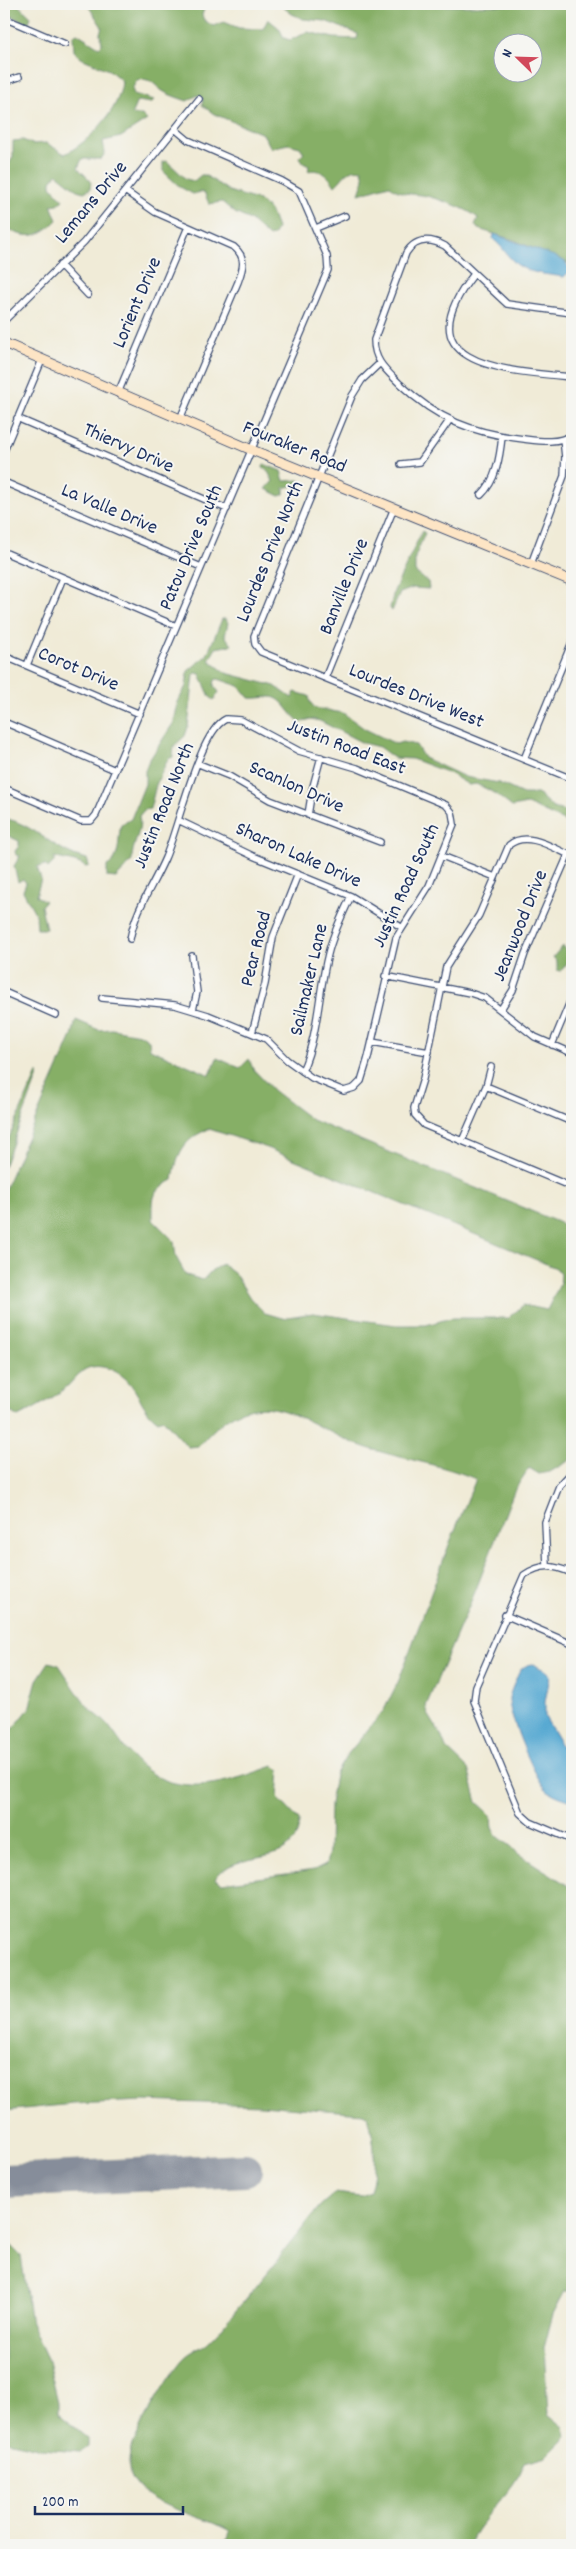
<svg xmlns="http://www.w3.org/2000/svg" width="576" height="2549" viewBox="0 0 576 2549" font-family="Dekko,sans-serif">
<rect width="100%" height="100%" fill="#f6f6f2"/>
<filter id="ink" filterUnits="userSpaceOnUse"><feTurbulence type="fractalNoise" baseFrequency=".02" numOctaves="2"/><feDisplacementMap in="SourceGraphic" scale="10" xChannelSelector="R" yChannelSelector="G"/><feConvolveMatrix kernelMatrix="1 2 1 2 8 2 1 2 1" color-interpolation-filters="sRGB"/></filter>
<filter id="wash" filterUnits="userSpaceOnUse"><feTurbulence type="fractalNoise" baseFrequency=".0096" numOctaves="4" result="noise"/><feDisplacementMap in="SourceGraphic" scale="20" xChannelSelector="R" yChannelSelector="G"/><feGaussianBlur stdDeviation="1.12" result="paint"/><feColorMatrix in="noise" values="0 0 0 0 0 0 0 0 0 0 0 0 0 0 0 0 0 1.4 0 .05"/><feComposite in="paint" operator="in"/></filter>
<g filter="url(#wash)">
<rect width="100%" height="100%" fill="#f0ebd7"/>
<path fill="#86af66" stroke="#506f62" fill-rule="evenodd" d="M 9,4 L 17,4 L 31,17 L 28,24 L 9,15 Z
M 87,4 L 206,4 L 202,15 L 204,20 L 213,26 L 224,22 L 239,28 L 263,29 L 268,19 L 279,28 L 284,38 L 290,40 L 308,32 L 334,38 L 357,39 L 358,34 L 325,21 L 303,19 L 292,14 L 279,4 L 467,6 L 572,4 L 572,265 L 514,240 L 478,229 L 475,225 L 478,218 C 465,207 443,201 427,196 C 413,193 401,196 389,185 L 359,194 L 364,179 L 362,170 C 347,167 345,177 335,186 C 329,176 321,168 308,171 L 309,166 L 303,163 L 300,157 L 304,153 L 300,147 L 288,144 L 271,148 L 263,134 L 214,114 L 202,105 L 203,99 L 198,95 L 187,101 C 179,98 168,95 161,90 C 152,82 150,78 137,80 L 132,89 L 134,94 L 154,100 L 151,103 L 137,101 L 132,113 L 134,115 L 142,115 L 147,120 L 121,137 L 103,141 L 105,153 L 101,159 L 82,159 L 78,168 L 91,181 L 90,189 L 84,192 L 77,190 L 57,174 L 51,181 L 51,186 L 63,200 L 58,204 L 51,205 L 57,220 C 42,235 31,240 11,231 L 4,235 L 4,172 L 13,157 L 13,141 L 23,140 L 32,144 L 46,143 L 65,154 C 90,141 120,110 122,81 L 109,70 L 81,58 L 74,51 L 73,36 L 77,33 L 99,47 L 102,44 L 100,33 L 102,27 ZM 504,42 L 534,42 L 534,72 L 504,72 Z
M 167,161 L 186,179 L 194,181 L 201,175 L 205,175 L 229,191 L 260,201 L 270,210 L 277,228 L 274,235 L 269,237 L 250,220 L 235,213 L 222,202 L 209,204 L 205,194 L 201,192 L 193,194 L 180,187 L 163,171 L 163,162 Z
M 264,464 L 281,471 L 284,481 L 299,480 L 303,483 L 284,488 L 284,494 L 280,496 L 266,489 L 273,481 L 267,470 L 263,468 Z
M 422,531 L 425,533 L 415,557 L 415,572 L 428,582 L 429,589 L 413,588 L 400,593 L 392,611 L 390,608 L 394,591 Z
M 222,619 L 226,619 L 228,623 L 225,636 L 232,645 L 216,648 L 209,660 L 226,673 L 275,686 L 292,698 L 295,692 L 309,696 L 310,702 L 315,708 L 343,713 L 365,729 L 396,744 L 402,742 L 416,745 L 424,758 L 465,777 L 499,783 L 523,794 L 538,794 L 553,808 L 572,813 L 572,825 L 527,804 L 512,807 L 493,792 L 476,784 L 469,785 L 449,773 L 412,759 L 394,758 L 379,747 L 363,743 L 320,721 L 311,719 L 301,722 C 289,716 284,697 270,697 C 263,697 256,699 249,698 L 239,686 L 218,679 L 215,680 L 214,686 L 219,692 L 214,700 L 210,697 L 200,674 L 196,673 L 194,675 L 188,727 L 185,736 L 174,746 L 173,757 L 168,759 L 156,785 L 150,809 L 144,810 L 139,816 C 143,832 131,845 132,861 L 116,878 L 107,877 L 107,866 C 122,858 117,839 121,825 L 131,819 L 145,784 L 145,771 L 148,762 L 174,722 L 178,702 L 186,686 L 188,671 L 207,655 Z
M 4,818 C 35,824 56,853 87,859 L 89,866 L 86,867 C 75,860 65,861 54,857 L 55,861 L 48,868 L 45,865 L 37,867 L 41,879 L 36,896 L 45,901 L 41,906 L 46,929 L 37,929 L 36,915 L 23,891 L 26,883 L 23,879 L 18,882 L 14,866 L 20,856 L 16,855 L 15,851 L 19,846 L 19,841 L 4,834 Z
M 572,941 L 572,957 L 561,971 L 557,970 L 557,962 L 553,957 L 563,946 L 567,953 L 572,951 L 569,942 Z
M 76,1020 L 99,1030 L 112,1029 L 140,1034 L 149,1040 L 150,1049 L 210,1075 L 217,1058 L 240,1068 L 249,1059 L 253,1069 L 274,1091 L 312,1120 L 572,1228 L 572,1459 L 550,1472 L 539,1474 L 529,1468 L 514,1491 L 475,1592 L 426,1706 L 428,1714 L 441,1735 L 446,1748 L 468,1769 L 477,1802 L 491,1815 C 492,1820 491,1824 492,1828 C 496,1839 511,1843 517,1853 L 572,1888 L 572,2291 L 565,2291 L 553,2314 L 544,2348 L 548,2414 L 564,2427 L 566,2437 L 547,2456 L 525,2462 C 514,2494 481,2513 470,2545 L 226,2545 L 230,2531 C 205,2516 145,2506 132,2478 C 127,2468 129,2458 131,2448 C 136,2431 172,2369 185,2357 C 191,2351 200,2349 207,2343 C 216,2335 225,2324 232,2315 C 263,2280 291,2242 320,2206 L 335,2193 L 361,2196 L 370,2192 C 377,2167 375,2141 368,2116 L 363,2113 L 261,2105 L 144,2101 L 73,2104 L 4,2111 L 4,1740 L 29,1709 L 37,1680 L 49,1662 L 59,1665 C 69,1679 78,1696 90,1709 C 95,1714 102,1718 107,1724 C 118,1737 126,1753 140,1765 C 180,1800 229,1782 273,1766 L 280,1770 L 278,1798 L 299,1820 C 299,1872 235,1846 215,1879 L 222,1883 L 314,1870 L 326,1864 L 329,1852 L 330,1804 L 335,1775 L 347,1755 L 384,1710 L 399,1680 L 450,1542 L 476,1479 C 443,1465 408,1460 374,1450 C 303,1430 263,1367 199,1446 L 188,1447 L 163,1419 L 158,1421 C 142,1410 140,1393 126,1379 C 115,1369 97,1362 84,1370 C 76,1375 71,1384 64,1389 C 50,1400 34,1409 18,1417 L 4,1408 L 4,1191 L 72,1036 ZM 209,1129 L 262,1146 L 556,1268 L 561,1274 L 560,1284 L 547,1310 L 523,1305 L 508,1318 L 451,1318 L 426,1325 L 396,1325 L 313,1313 L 282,1318 L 265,1313 L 250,1298 L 235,1274 L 222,1264 L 211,1271 L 203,1280 L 186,1275 L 176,1257 L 174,1241 L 153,1220 C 153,1196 151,1192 173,1180 C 177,1154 183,1139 209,1129 Z
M 37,1073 L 39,1073 L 4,1167 L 4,1149 Z
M 4,2243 L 10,2245 L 21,2256 L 31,2323 L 48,2361 L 58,2402 L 58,2413 L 88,2438 L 88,2447 L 81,2452 L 41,2449 L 4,2440 Z"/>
<path fill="#57a9d2" stroke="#396c98" d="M 494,234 L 554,256 L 564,261 L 571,270 L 564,277 C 546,274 525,274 512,260 C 505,253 502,246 493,239 Z
M 533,1664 L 548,1672 L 550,1676 L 545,1702 L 545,1717 L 558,1739 L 572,1775 L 572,1801 C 563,1798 552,1795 545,1788 C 534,1776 508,1714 509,1699 C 510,1692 514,1684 517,1677 C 520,1669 524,1665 533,1664 Z"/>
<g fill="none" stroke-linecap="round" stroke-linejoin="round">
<path stroke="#868d9a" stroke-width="34" d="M 4,2181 L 245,2170"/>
</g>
</g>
<g filter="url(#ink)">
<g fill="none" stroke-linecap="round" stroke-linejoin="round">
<g stroke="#3b4b70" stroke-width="8">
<path id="minor" d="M 4,18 L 65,44
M 4,82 L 19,77
M 125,191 L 155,212 L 234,247 C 247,258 243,268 238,282 L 180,419
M 316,228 L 345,216
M 60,265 L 88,295
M 474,274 C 401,366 507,371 572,377
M 572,313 L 507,304 L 445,246 C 430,238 416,238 406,253 L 374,340 C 374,361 386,370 400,384 C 438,420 472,433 524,439 C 540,441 557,444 572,435
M 4,321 L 84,242 L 199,99
M 380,363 L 362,380 L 352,396 L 254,636 L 255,644 L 261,652 L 572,779
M 118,393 L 188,227
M 17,418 L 227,509
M 4,451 L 42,360
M 401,464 L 420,462 L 449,421
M 4,482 L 201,567
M 481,495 C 496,481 500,457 502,436
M 4,552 L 176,626
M 531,564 L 564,476 L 565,457 L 563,439
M 4,656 L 140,714
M 27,665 L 63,578
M 325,678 L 394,508
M 4,722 L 115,770
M 524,759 L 572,642
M 199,764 L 229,776 L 270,800 L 380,842
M 4,788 L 81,821 L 91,821 L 96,815 L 328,270 L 327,256 L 299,191 L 282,181 L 188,140 L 175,129
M 308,815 L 312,790 L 321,757
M 178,820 L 253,856 L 351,896 L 401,927
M 442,856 L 495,877
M 572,856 C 553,848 527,830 509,845 L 479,915 L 446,967 L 423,1079 L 414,1108 L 415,1115 L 424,1125 L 572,1187
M 192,956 L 197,992 L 193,1010
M 385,976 L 470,993 L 485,998 L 535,1037 L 572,1053
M 4,992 L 56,1015
M 102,998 L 175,1005 L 208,1015 L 266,1039 L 287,1060 L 312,1078 L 344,1091 L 354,1088 L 361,1081 L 368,1058 L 396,938 L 429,886 L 454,824 L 452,812 L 446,805 L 357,768 L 299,751 L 241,720 L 226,719 C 199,731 178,829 165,858 C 153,886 136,908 130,939
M 501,1009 L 513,990 L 525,954 L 568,855
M 252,1033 L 265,984 L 273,937 L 298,874
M 372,1042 L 429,1052
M 552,1045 L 572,997
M 302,1071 C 319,1034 318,993 328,954 C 333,933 342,916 351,896
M 486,1086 L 572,1122
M 462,1141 L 486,1086 L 491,1067
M 547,1565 L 545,1522 L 559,1486 L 572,1472
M 572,1573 C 553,1565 542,1563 524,1575 L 476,1686 L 474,1701 L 520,1813 L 530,1822 L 572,1840
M 505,1615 L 572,1644"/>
</g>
<g stroke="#3b4b70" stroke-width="11">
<path id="secondary" d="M 4,343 L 252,450 L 572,581"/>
</g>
<use href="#minor" stroke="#fff" stroke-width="5.5"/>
<use href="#secondary" stroke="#fde5c5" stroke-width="9"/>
</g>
</g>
<g text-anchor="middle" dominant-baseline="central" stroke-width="4" stroke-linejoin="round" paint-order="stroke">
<g font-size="20" fill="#1b2f5e" stroke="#f6f6f2">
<text transform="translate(92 203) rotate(-50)">Lemans Drive</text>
<text transform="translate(138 303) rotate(-67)">Lorient Drive</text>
<text transform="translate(294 448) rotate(22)">Fouraker Road</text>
<text transform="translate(128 449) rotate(24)">Thiervy Drive</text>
<text transform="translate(109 510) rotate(23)">La Valle Drive</text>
<text transform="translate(192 548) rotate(-67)">Patou Drive South</text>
<text transform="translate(271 552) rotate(-68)">Lourdes Drive North</text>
<text transform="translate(345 587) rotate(-68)">Banville Drive</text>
<text transform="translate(78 670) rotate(23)">Corot Drive</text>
<text transform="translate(416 697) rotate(22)">Lourdes Drive West</text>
<text transform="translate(346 748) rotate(21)">Justin Road East</text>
<text transform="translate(296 788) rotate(24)">Scanlon Drive</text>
<text transform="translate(165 806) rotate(-68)">Justin Road North</text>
<text transform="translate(298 856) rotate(24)">Sharon Lake Drive</text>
<text transform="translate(407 886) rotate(-65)">Justin Road South</text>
<text transform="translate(521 926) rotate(-68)">Jeanwood Drive</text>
<text transform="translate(257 949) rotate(-76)">Pear Road</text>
<text transform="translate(310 980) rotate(-77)">Sailmaker Lane</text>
</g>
</g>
<rect width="576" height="2549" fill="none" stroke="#f6f6f2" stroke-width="20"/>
<g transform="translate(518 58) rotate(293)"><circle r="24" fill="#f6f6f2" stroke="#9ea6b7"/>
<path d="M0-4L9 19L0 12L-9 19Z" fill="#d1495b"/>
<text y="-8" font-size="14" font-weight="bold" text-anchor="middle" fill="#1b2f5e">N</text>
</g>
<path d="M35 2506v8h148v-8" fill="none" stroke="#1b2f5e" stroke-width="2.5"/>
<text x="42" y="2506" font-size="15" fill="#1b2f5e" stroke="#f6f6f2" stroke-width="4" paint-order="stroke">200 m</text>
</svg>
